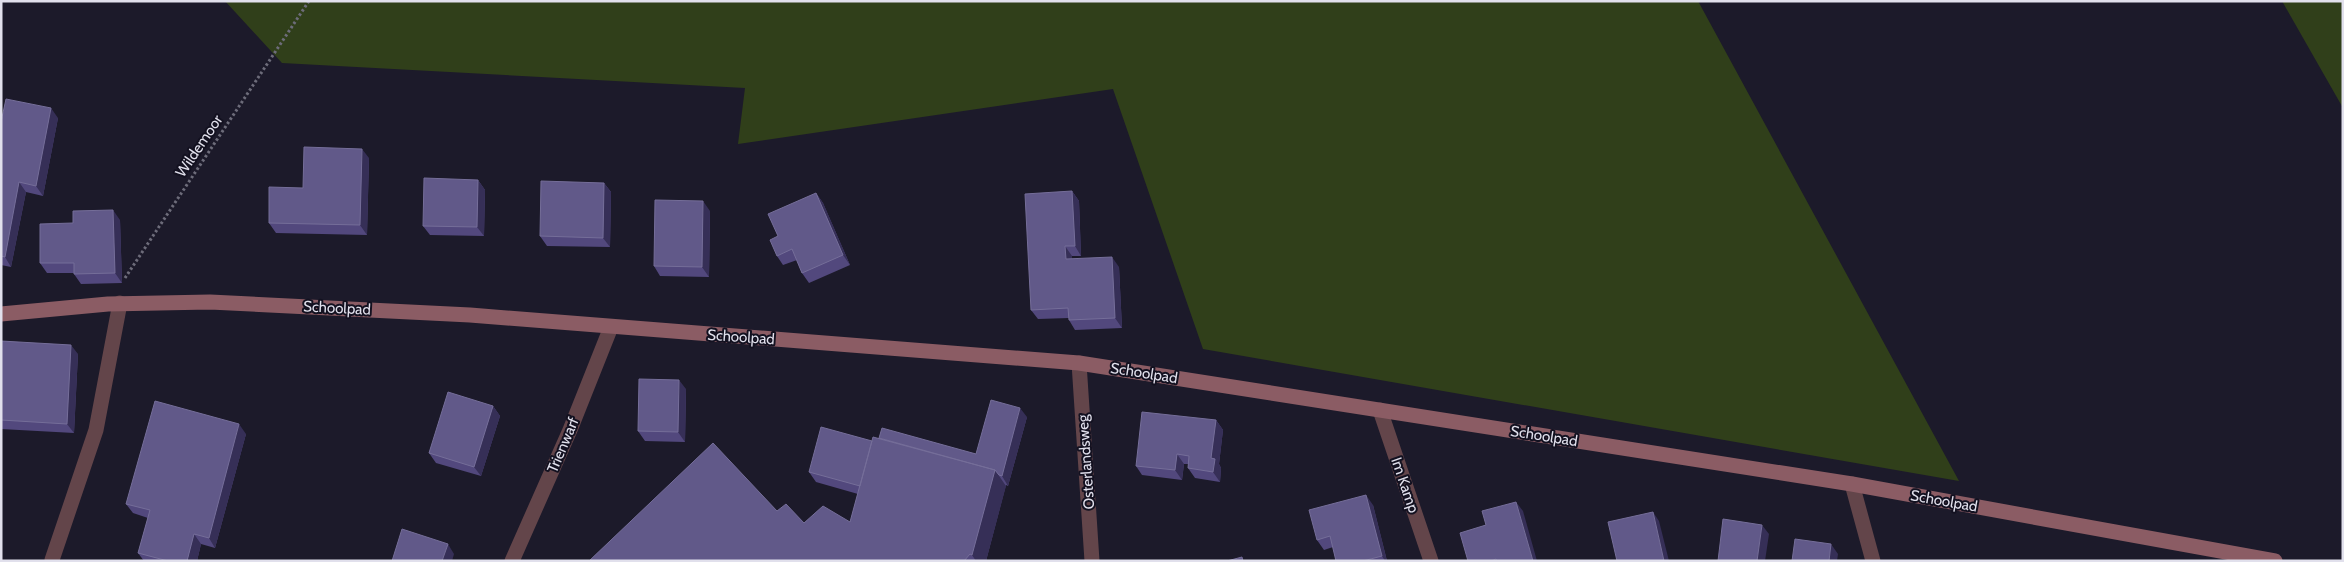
<svg xmlns="http://www.w3.org/2000/svg" width="2344" height="562" viewBox="0 0 2344 562" font-family="Cabin,sans-serif">
<rect width="100%" height="100%" fill="#1c1a2a"/>
<path fill="#303f1a" d="M 225,1 L 1698,1 L 1959,481 L 1203,349 L 1113,89 L 738,144 L 745,88 L 282,63 Z
M 2282,1 L 2343,1 L 2343,108 Z"/>
<g fill="none" stroke-linecap="round" stroke-linejoin="round">
<path stroke="#6d6c7a" stroke-width="3" stroke-dasharray="2.5 2.5" stroke-linecap="butt" d="M 125,278 L 309,1"/>
<path stroke="#63454a" stroke-width="15" d="M 52,560 L 96,430 L 120,303"/>
<path stroke="#63454a" stroke-width="15" d="M 1079,363 L 1092,561
M 1380,410 L 1431,561
M 1852,484 L 1873,561
M 512,561 L 570,430 L 611,327"/>
<path stroke="#8b5c64" stroke-width="15" d="M 1,314 L 108,304 L 210,302 L 470,315 L 1079,363 L 1852,484 L 2275,561"/>
</g>
<path fill="#52487d" d="M 58,118 L 43,196 L 26,192 L 11,267 L 1,265 L 1,122 Z
M 369,158 L 367,235 L 276,233 L 269,223 L 303,188 Z
M 478,180 L 485,190 L 484,236 L 430,235 L 423,226 Z
M 604,183 L 611,192 L 610,247 L 547,246 L 540,236 Z
M 1072,191 L 1079,201 L 1081,256 L 1072,256 L 1072,259 L 1119,267 L 1122,328 L 1075,330 L 1069,320 L 1069,318 L 1038,319 L 1031,310 Z
M 816,193 L 823,203 L 850,265 L 809,283 L 802,273 L 797,260 L 783,265 L 777,256 Z
M 710,211 L 709,277 L 660,276 L 654,266 Z
M 120,220 L 122,283 L 81,284 L 74,274 L 74,273 L 47,273 L 40,263 L 73,223 Z
M 1,341 L 78,354 L 74,433 L 1,429 Z
M 686,389 L 685,442 L 645,441 L 638,431 Z
M 493,406 L 500,416 L 481,476 L 436,463 L 429,453 Z
M 1027,417 L 1008,486 L 1006,485 L 986,561 L 589,561 L 777,511 L 804,523 L 850,522 L 858,494 L 816,482 L 809,472 L 879,438 L 976,454 Z
M 1216,420 L 1223,430 L 1219,464 L 1221,468 L 1220,482 L 1195,478 L 1188,468 L 1188,464 L 1184,464 L 1182,480 L 1142,475 L 1136,466 Z
M 246,434 L 215,548 L 201,544 L 197,561 L 144,561 L 138,553 L 148,518 L 133,513 L 126,504 Z
M 1373,505 L 1387,561 L 1336,561 L 1333,547 L 1324,550 L 1317,540 Z"/>
<path fill="#362f57" d="M 51,108 L 58,118 L 43,196 L 36,186 Z
M 362,149 L 369,158 L 367,235 L 360,225 Z
M 478,180 L 485,190 L 484,236 L 477,227 Z
M 19,182 L 26,192 L 11,267 L 5,257 Z
M 604,183 L 611,192 L 610,247 L 603,238 Z
M 1072,191 L 1079,201 L 1081,256 L 1075,246 Z
M 816,193 L 823,203 L 850,265 L 843,255 Z
M 703,201 L 710,211 L 709,277 L 702,267 Z
M 113,210 L 120,220 L 122,283 L 115,273 Z
M 1065,246 L 1072,256 L 1072,269 L 1066,259 Z
M 1112,257 L 1119,267 L 1122,328 L 1115,318 Z
M 71,345 L 78,354 L 74,433 L 67,424 Z
M 679,380 L 686,389 L 685,442 L 678,432 Z
M 493,406 L 500,416 L 481,476 L 474,467 Z
M 1020,408 L 1027,417 L 1008,486 L 1002,476 Z
M 1216,420 L 1223,430 L 1219,464 L 1221,468 L 1220,482 L 1213,472 L 1211,458 Z
M 239,424 L 246,434 L 215,548 L 209,538 Z
M 1177,454 L 1184,464 L 1182,480 L 1175,470 Z
M 995,470 L 1006,486 L 986,561 L 976,561 L 972,555 Z
M 1366,495 L 1373,505 L 1387,561 L 1385,561 L 1382,556 Z
M 1516,502 L 1523,511 L 1537,561 L 1533,561 Z
M 1653,512 L 1659,521 L 1669,561 L 1664,561 Z
M 1762,525 L 1769,534 L 1765,561 L 1757,561 Z
M 194,534 L 201,544 L 197,561 L 187,561 Z
M 448,544 L 454,554 L 452,561 L 442,561 Z
M 1831,544 L 1838,554 L 1837,561 L 1829,561 Z"/>
<path fill="#615989" stroke="#756e99" d="M 6,99 L 51,108 L 36,186 L 19,182 L 5,257 L 1,256 L 1,122 Z
M 304,147 L 362,149 L 360,225 L 269,223 L 269,187 L 303,188 Z
M 424,178 L 478,180 L 477,227 L 423,226 Z
M 541,181 L 604,183 L 603,238 L 540,236 Z
M 1072,191 L 1075,246 L 1065,246 L 1066,259 L 1112,257 L 1115,318 L 1069,320 L 1068,308 L 1031,310 L 1025,194 Z
M 816,193 L 843,255 L 802,273 L 792,249 L 777,256 L 770,240 L 778,236 L 768,214 Z
M 655,200 L 703,201 L 702,267 L 654,266 Z
M 113,210 L 115,273 L 74,274 L 74,263 L 40,263 L 40,224 L 73,223 L 73,211 Z
M 1,341 L 71,345 L 67,424 L 1,420 Z
M 639,379 L 679,380 L 678,432 L 638,431 Z
M 448,392 L 493,406 L 474,467 L 429,453 Z
M 991,400 L 1020,408 L 1002,476 L 999,475 L 995,470 L 879,438 L 882,428 L 976,454 Z
M 155,401 L 239,424 L 209,538 L 194,534 L 187,561 L 168,561 L 138,553 L 150,510 L 126,504 Z
M 1142,412 L 1216,420 L 1211,458 L 1215,459 L 1213,472 L 1188,468 L 1189,456 L 1177,454 L 1175,470 L 1136,466 Z
M 821,427 L 872,441 L 860,486 L 809,472 Z
M 873,437 L 995,470 L 972,555 L 970,554 L 964,561 L 589,561 L 713,443 L 777,511 L 786,504 L 804,523 L 823,506 L 850,522 Z
M 1366,495 L 1382,556 L 1363,561 L 1336,561 L 1330,536 L 1317,540 L 1309,510 Z
M 1516,502 L 1533,561 L 1496,561 L 1496,559 L 1491,561 L 1468,561 L 1460,533 L 1486,525 L 1482,511 Z
M 1653,512 L 1664,561 L 1617,561 L 1608,522 Z
M 1723,519 L 1762,525 L 1757,561 L 1718,561 Z
M 402,529 L 448,544 L 442,561 L 392,561 Z
M 1795,539 L 1831,544 L 1829,561 L 1792,561 Z
M 1242,557 L 1243,561 L 1227,561 Z"/>
<g text-anchor="middle" dominant-baseline="central" stroke-width="4" stroke-linejoin="round" paint-order="stroke">
<g font-size="15" fill="#e1e0ec" stroke="#131120">
<text transform="translate(199 146) rotate(-56)">Wildemoor</text>
<text transform="translate(337 308) rotate(3)">Schoolpad</text>
<text transform="translate(741 337) rotate(4)">Schoolpad</text>
<text transform="translate(1144 373) rotate(9)">Schoolpad</text>
<text transform="translate(1544 436) rotate(9)">Schoolpad</text>
<text transform="translate(563 445) rotate(-67)">Trienwarf</text>
<text transform="translate(1086 462) rotate(-94)">Osterlandsweg</text>
<text transform="translate(1405 485) rotate(71)">Im Kamp</text>
<text transform="translate(1944 501) rotate(10)">Schoolpad</text>
</g>
</g>
<rect width="2344" height="562" fill="none" stroke="#e1e0ec" stroke-width="5"/>
</svg>
